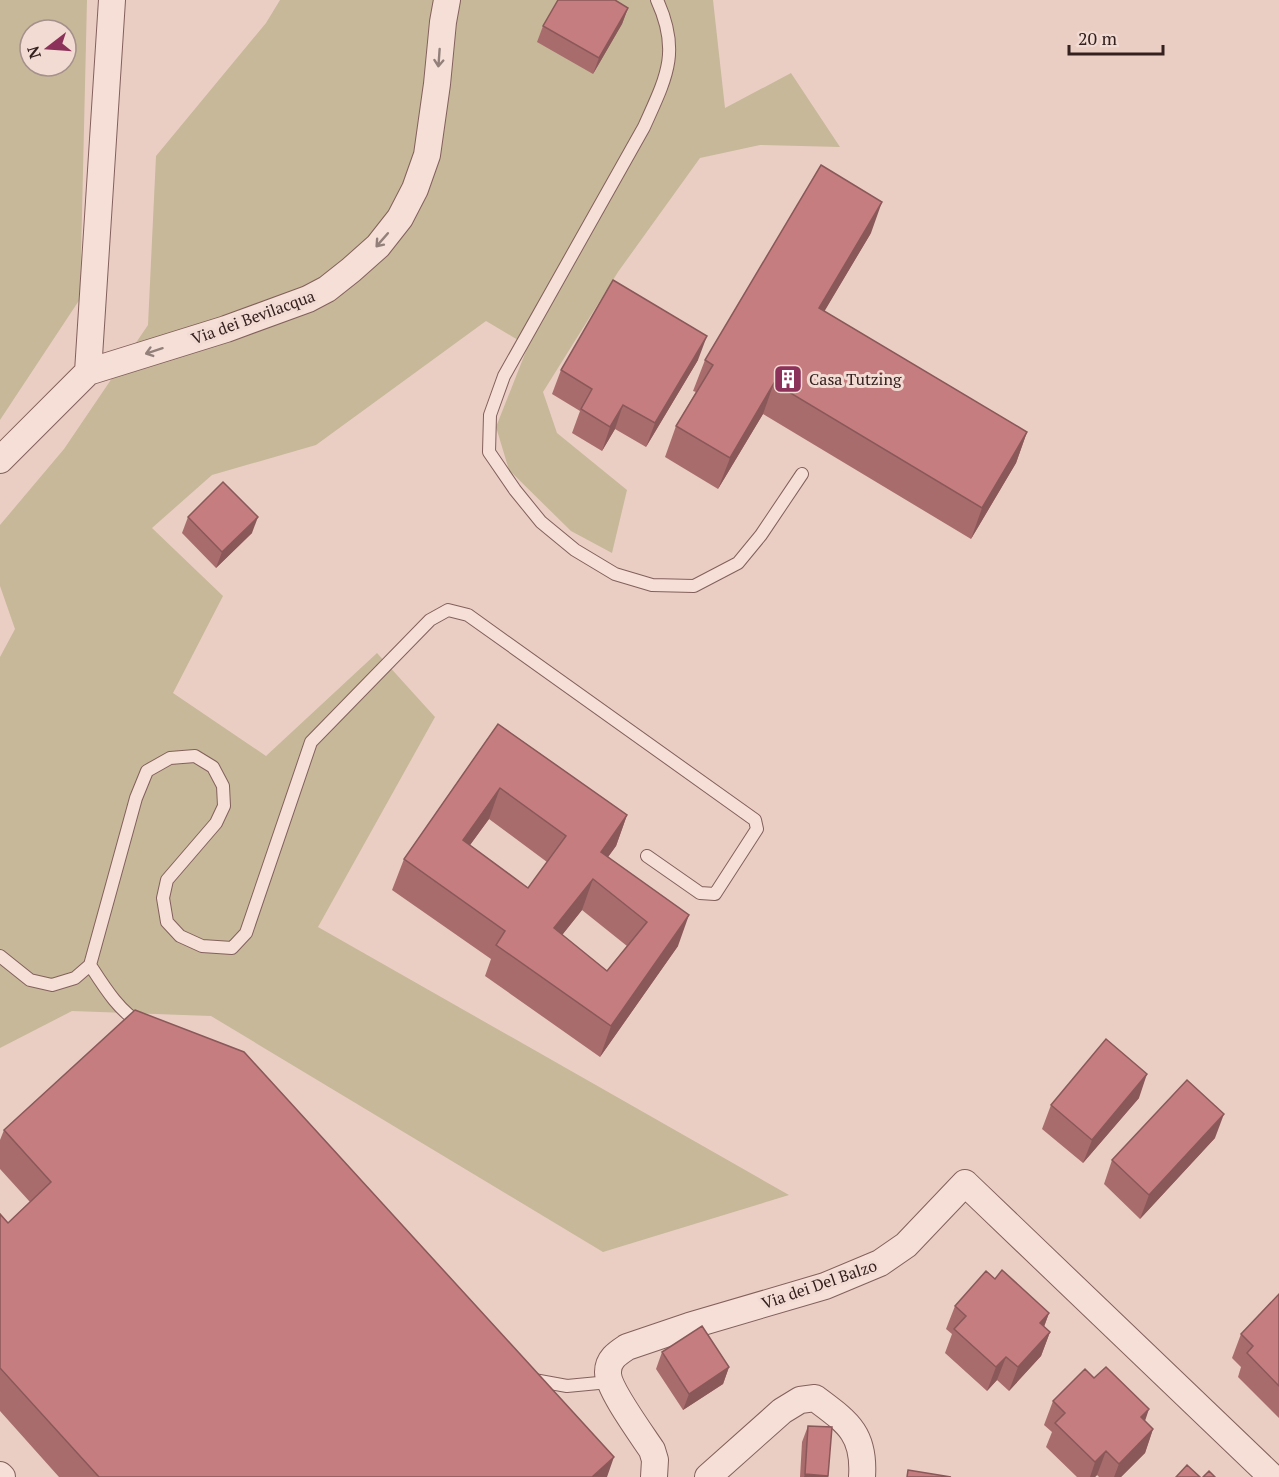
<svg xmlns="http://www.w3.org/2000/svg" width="1279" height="1477" viewBox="0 0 1279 1477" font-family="'PT Serif',serif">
<rect width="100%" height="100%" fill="#eacec4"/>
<path fill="#c7b899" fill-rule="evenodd" d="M 0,0 L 87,0 L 80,299 L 0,420 ZM 30,30 L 66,30 L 66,66 L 30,66 Z
M 280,0 L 713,0 L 725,108 L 791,73 L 840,147 L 760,145 L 700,158 L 618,272 L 543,392 L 557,433 L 627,490 L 612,553 L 571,531 L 509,470 L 496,427 L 528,346 L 486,321 L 316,445 L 212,475 L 152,528 L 223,596 L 173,693 L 266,756 L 377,653 L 435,717 L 318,927 L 789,1195 L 603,1252 L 211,1016 L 72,1011 L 0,1048 L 0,657 L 15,629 L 0,586 L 0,525 L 64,449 L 148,325 L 156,156 L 266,23 Z"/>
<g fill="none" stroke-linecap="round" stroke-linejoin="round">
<g stroke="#83605c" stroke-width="14">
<path id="lane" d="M 657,0 C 681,52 666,78 644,127 L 504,376 L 490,415 L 489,452 L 515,490 L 541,522 L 575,550 L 615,574 L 652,585 L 694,586 L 738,563 L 761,535 L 802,474
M 0,956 L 30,980 L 52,985 L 75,978 L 90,965 L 136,798 L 147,771 L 170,758 L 195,756 L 213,767 L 223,786 L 224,806 L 216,823 L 167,880 L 163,898 L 167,922 L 180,936 L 202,946 L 232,948 L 246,933 L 311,742 L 430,620 L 448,610 L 468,615 L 755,820 L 757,829 L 715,894 L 700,893 L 647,856
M 90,965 C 103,985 120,1013 141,1023
M 531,1378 L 534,1380 L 567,1386 L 609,1382"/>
</g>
<g stroke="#83605c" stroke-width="28">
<path id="street" d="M 88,372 L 112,0
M 0,460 L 88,372 L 226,329 L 308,299 L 327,289 L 351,270 L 378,246 L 400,218 L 415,189 L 427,155 L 437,84 L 443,22 L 447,0
M 0,1475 L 2,1477
M 654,1477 L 655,1460 L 652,1450 C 642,1435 607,1387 608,1372 C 608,1359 618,1353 627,1347 L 689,1326 L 825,1286 L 880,1263 L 906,1245 L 965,1183 L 1272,1477
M 708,1477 L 782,1411 L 800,1400 L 815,1398 C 847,1422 865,1433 862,1477"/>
</g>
<use href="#lane" stroke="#f5dfd7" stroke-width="12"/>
<use href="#street" stroke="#f5dfd7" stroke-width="26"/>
</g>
<path fill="#a96c6d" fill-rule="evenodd" d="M 628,8 L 622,24 L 593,74 L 537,42 L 543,26 Z
M 871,233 L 824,311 L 1027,432 L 1016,463 L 971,539 L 763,414 L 718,489 L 665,457 L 676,426 L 696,392 L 693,391 L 705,360 Z
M 698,360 L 646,447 L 615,429 L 602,451 L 572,433 L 580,411 L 552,394 L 561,370 Z
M 188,517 L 252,533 L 216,568 L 182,533 Z
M 498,724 L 627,815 L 616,846 L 608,857 L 678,946 L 600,1057 L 485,976 L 491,959 L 392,890 L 404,859 ZM 489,819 L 547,862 L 528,888 L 470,845 ZM 582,910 L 627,946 L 607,971 L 562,935 Z
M 1139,1098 L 1083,1163 L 1042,1129 L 1051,1105 Z
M 4,1130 L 607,1477 L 59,1477 L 0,1411 L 0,1214 L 8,1223 L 30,1202 L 0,1169 L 0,1140 Z
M 1215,1138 L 1140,1219 L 1104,1184 L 1112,1160 Z
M 995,1279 L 1049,1313 L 1044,1327 L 1050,1332 L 1041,1356 L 1009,1391 L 997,1380 L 987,1391 L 945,1353 L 952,1334 L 946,1329 L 955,1306 Z
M 1279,1294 L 1279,1418 L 1238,1377 L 1241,1367 L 1232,1358 L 1241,1334 Z
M 662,1352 L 729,1367 L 723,1384 L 683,1410 L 656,1369 Z
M 1094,1378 L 1153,1429 L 1145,1453 L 1121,1477 L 1099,1477 L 1097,1475 L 1095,1477 L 1077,1477 L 1046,1447 L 1052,1432 L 1044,1425 L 1053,1401 Z
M 808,1426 L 828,1477 L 800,1477 L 802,1442 Z"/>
<path fill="#8a5859" d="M 628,8 L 622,24 L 593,74 L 599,58 Z
M 882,202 L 871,233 L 808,339 L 819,308 Z
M 707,336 L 698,360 L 646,447 L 655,423 Z
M 774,383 L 763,414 L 718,489 L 730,458 Z
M 623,405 L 615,429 L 602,451 L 610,427 Z
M 1027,432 L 1016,463 L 971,539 L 982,508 Z
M 258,517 L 252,533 L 216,568 L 222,552 Z
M 500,788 L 489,819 L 451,871 L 463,840 Z
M 627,815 L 616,846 L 589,883 L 601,852 Z
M 593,879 L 582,910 L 543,959 L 554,928 Z
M 689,915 L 678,946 L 600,1057 L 611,1026 Z
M 1147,1074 L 1139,1098 L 1083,1163 L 1092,1140 Z
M 1224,1114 L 1215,1138 L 1140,1219 L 1149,1195 Z
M 1049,1313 L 1040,1337 L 1040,1323 Z
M 1050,1332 L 1041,1356 L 1009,1391 L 1018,1367 Z
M 1006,1357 L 997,1380 L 987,1391 L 996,1367 Z
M 729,1367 L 723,1384 L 683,1410 L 689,1394 Z
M 1149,1409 L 1141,1433 L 1141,1417 Z
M 1153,1429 L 1145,1453 L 1121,1477 L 1114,1477 L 1119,1464 Z
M 1106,1451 L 1097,1475 L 1095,1477 L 1090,1477 L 1095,1462 Z
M 614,1457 L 607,1477 L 592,1477 Z
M 805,1474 L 828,1476 L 828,1477 L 804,1477 Z"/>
<path fill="#c57d7f" stroke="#8a5859" stroke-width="1.5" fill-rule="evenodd" d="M 558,0 L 615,0 L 628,8 L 599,58 L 543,26 Z
M 821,165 L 882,202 L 819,308 L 1027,432 L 982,508 L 774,383 L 730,458 L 676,426 L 713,365 L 705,360 Z
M 613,280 L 707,336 L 655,423 L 623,405 L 610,427 L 581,409 L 592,389 L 561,370 Z
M 223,482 L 258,517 L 222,552 L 188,517 Z
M 498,724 L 627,815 L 601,852 L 689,915 L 611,1026 L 496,945 L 505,931 L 404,859 ZM 500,788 L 566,836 L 528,888 L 463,840 ZM 593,879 L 647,922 L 607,971 L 554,928 Z
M 135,1010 L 244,1052 L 614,1457 L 592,1477 L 99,1477 L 0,1368 L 0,1214 L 8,1223 L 51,1182 L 4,1130 Z
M 1106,1039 L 1147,1074 L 1092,1140 L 1051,1105 Z
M 1187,1080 L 1224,1114 L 1149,1195 L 1112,1160 Z
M 1002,1270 L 1049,1313 L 1040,1323 L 1050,1332 L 1018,1367 L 1006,1357 L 996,1367 L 954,1329 L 966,1316 L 955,1306 L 986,1271 L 995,1279 Z
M 1279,1294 L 1279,1386 L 1247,1353 L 1253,1346 L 1241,1334 Z
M 702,1326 L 729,1367 L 689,1394 L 662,1352 Z
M 1106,1367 L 1149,1409 L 1141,1417 L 1153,1429 L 1119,1464 L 1106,1451 L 1095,1462 L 1055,1423 L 1065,1413 L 1053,1401 L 1085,1369 L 1094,1378 Z
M 808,1426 L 832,1427 L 828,1476 L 805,1474 Z
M 1187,1465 L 1200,1477 L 1176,1477 Z
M 908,1470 L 951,1477 L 907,1477 Z
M 1209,1471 L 1215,1477 L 1203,1477 Z"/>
<defs><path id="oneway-shaft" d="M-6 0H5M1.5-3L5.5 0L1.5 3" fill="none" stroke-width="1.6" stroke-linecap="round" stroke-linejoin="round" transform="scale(1.5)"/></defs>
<g stroke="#94807b">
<use href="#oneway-shaft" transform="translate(439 58) rotate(94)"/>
<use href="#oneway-shaft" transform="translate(382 240) rotate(131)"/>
<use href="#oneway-shaft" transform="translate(154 351) rotate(162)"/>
</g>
<defs>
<g id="building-square" transform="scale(1.5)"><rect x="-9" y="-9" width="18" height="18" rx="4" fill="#8c325a" stroke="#f2dbd3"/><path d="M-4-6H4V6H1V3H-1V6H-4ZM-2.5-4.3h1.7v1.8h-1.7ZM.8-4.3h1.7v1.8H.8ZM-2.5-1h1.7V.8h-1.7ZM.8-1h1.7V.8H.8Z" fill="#fff"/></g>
</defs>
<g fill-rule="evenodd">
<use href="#building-square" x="788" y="379"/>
</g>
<g text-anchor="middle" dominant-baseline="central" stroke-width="6" stroke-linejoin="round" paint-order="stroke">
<g font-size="16" fill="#34201f" stroke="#f2dbd3">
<text transform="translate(253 317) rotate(-20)">Via dei Bevilacqua</text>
<text transform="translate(819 1284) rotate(-19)">Via dei Del Balzo</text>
</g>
<g font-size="16" fill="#34201f" stroke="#f2dbd3" text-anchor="start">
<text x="809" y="379">Casa Tutzing</text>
</g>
</g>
<g transform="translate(48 48) rotate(253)"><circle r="28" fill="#f2dbd3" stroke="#a6908b" stroke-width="1.5"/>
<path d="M0-4.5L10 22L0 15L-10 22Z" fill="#8c325a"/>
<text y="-9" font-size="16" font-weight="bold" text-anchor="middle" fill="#34201f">N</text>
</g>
<path d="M1069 45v9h94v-9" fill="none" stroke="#34201f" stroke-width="3"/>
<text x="1078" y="45" font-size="18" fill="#34201f" stroke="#f2dbd3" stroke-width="4.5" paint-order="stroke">20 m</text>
</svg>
